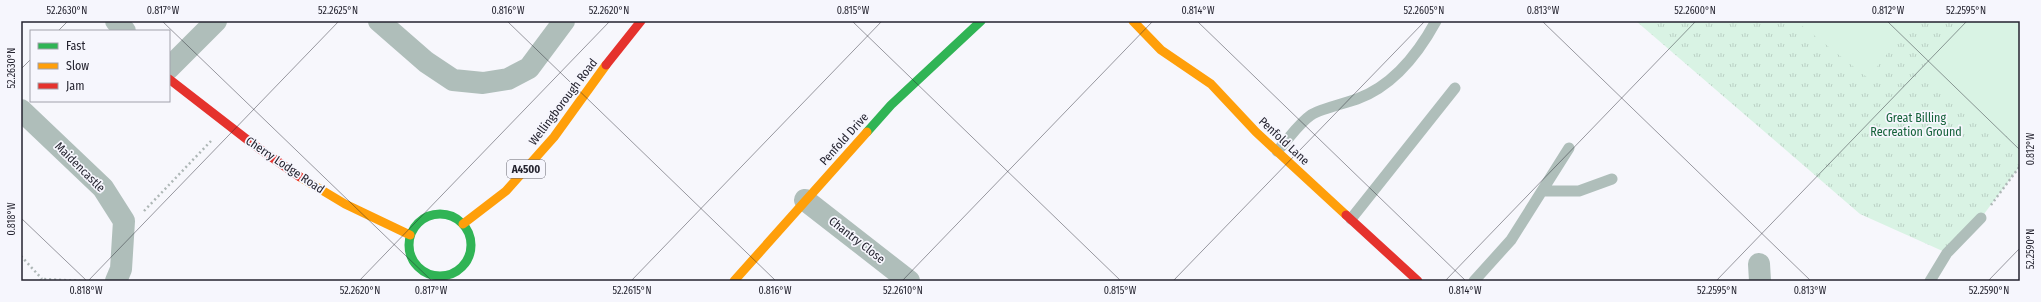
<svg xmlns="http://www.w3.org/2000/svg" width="2041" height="302" viewBox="0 0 2041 302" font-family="'Fira Sans Condensed',sans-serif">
<defs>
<pattern id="grass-tufts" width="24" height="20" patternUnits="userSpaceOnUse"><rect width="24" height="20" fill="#d9f3e4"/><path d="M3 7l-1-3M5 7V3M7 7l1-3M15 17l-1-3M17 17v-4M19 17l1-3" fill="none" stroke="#bad0c4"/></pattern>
</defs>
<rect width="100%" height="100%" fill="#f7f7fc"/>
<path fill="url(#grass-tufts)" d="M 1636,21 L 2020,21 L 2020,166 L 1981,218 L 1947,253 L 1860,214 Z"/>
<path fill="#d9f3e4" d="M 1796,21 L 1913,21 L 1868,78 Z
M 1957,21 L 2020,21 L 2020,146 L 1919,73 Z"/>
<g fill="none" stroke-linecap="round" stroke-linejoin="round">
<path stroke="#aeb7b6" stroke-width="2.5" stroke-dasharray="2 3" stroke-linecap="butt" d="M 1991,205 L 2020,166
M 144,211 L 211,141
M 21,256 L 42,279
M 40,281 L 42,279 L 83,281"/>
<path stroke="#afbeba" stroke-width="11" d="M 1277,151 C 1288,140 1298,124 1311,115 C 1319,109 1346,103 1357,99 C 1393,86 1418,54 1436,21
M 1542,191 L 1579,191 L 1612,179
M 1351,219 L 1455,88
M 1474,281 L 1511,240 L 1569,148
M 1930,281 L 1947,253 L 1981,218"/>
<path stroke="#afbeba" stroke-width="22" d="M 116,21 L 125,31
M 379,21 L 426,62 L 453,80 L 483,83 L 508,79 L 529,68 L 564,21
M 169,68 L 216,21
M 21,110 L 103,188 L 124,221 L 121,269 L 116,281
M 805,200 L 909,281
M 1759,264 L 1760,281"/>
<path stroke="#30b455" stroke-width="9" d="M 867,132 L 891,105 L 981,21
M409 245a31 31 0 1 1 62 0a31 31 0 1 1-62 0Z"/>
<path stroke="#ff9f0a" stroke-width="9" d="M 1133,21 L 1161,50 L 1211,84 L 1256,132 L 1346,215
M 300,177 L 345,204 L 410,235
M 463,224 L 506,191 L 554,137 L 606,65
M 734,281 L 867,132"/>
<path stroke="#e5322d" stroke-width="9" d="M 606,65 L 641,21
M 169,79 L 254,145 L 300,177
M 1346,215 L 1418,281"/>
</g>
<path fill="none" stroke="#24232f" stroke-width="1" stroke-opacity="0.45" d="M 162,21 L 432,281M 507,21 L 776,281M 852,21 L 1121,281M 1197,21 L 1466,281M 1542,21 L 1811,281M 1887,21 L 2020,150M 58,31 L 68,21M 21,69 L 31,59M 21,218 L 87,281M 88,281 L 339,21M 359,281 L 610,21M 631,281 L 882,21M 902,281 L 1153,21M 1173,281 L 1425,21M 1445,281 L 1696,21M 1716,281 L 1967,21M 1988,281 L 2020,248"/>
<g text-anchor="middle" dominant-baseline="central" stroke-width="3.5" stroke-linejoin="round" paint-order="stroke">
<rect fill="#f6f6fd" stroke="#63626d" stroke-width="1" x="507" y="160" width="38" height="18" rx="3"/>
<g font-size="11" font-weight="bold" fill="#24232f">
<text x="526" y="169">A4500</text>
</g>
<g font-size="12" fill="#24232f" stroke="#f6f6fd">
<text transform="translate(563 102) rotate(-53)">Wellingborough Road</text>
<text transform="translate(844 139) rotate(-48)">Penfold Drive</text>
<text transform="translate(1284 141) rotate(43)">Penfold Lane</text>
<text transform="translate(285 165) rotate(34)">Cherry Lodge Road</text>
<text transform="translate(80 167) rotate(45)">Maidencastle</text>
<text transform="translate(857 240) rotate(38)">Chantry Close</text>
</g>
<g font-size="12" fill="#15623a" stroke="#f6f6fd">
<text x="1916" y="118">Great Billing<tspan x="1916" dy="14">Recreation Ground</tspan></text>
</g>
</g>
<rect width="2041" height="302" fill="none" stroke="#f6f6fd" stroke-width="44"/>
<rect x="30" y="30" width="140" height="72" fill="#f6f6fd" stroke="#a2a2ab"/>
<rect x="38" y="43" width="20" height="6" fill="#30b455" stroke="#a2a2ab"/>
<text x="66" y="50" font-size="12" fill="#24232f">Fast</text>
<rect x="38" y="63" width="20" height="6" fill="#ff9f0a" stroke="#a2a2ab"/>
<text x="66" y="70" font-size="12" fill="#24232f">Slow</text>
<rect x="38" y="83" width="20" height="6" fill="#e5322d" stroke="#a2a2ab"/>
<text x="66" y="90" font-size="12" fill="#24232f">Jam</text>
<rect x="22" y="22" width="1997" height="258" fill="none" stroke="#24232f" stroke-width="1.5"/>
<g font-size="10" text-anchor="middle" fill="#24232f">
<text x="67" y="14">52.2630°N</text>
<text x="163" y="14">0.817°W</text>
<text x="338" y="14">52.2625°N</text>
<text x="508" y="14">0.816°W</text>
<text x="609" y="14">52.2620°N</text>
<text x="853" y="14">0.815°W</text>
<text x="1198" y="14">0.814°W</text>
<text x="1424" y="14">52.2605°N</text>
<text x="1543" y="14">0.813°W</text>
<text x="1695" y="14">52.2600°N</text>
<text x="1888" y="14">0.812°W</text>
<text x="1966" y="14">52.2595°N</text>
<text transform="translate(11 68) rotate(-90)" y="4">52.2630°N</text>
<text transform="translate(2030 149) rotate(-90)" y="4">0.812°W</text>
<text transform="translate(11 219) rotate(-90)" y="4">0.818°W</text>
<text transform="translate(2030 249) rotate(-90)" y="4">52.2590°N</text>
<text x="86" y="294">0.818°W</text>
<text x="360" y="294">52.2620°N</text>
<text x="431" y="294">0.817°W</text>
<text x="632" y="294">52.2615°N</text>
<text x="775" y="294">0.816°W</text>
<text x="903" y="294">52.2610°N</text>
<text x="1120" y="294">0.815°W</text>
<text x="1465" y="294">0.814°W</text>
<text x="1717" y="294">52.2595°N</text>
<text x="1810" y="294">0.813°W</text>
<text x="1989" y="294">52.2590°N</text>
</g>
</svg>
